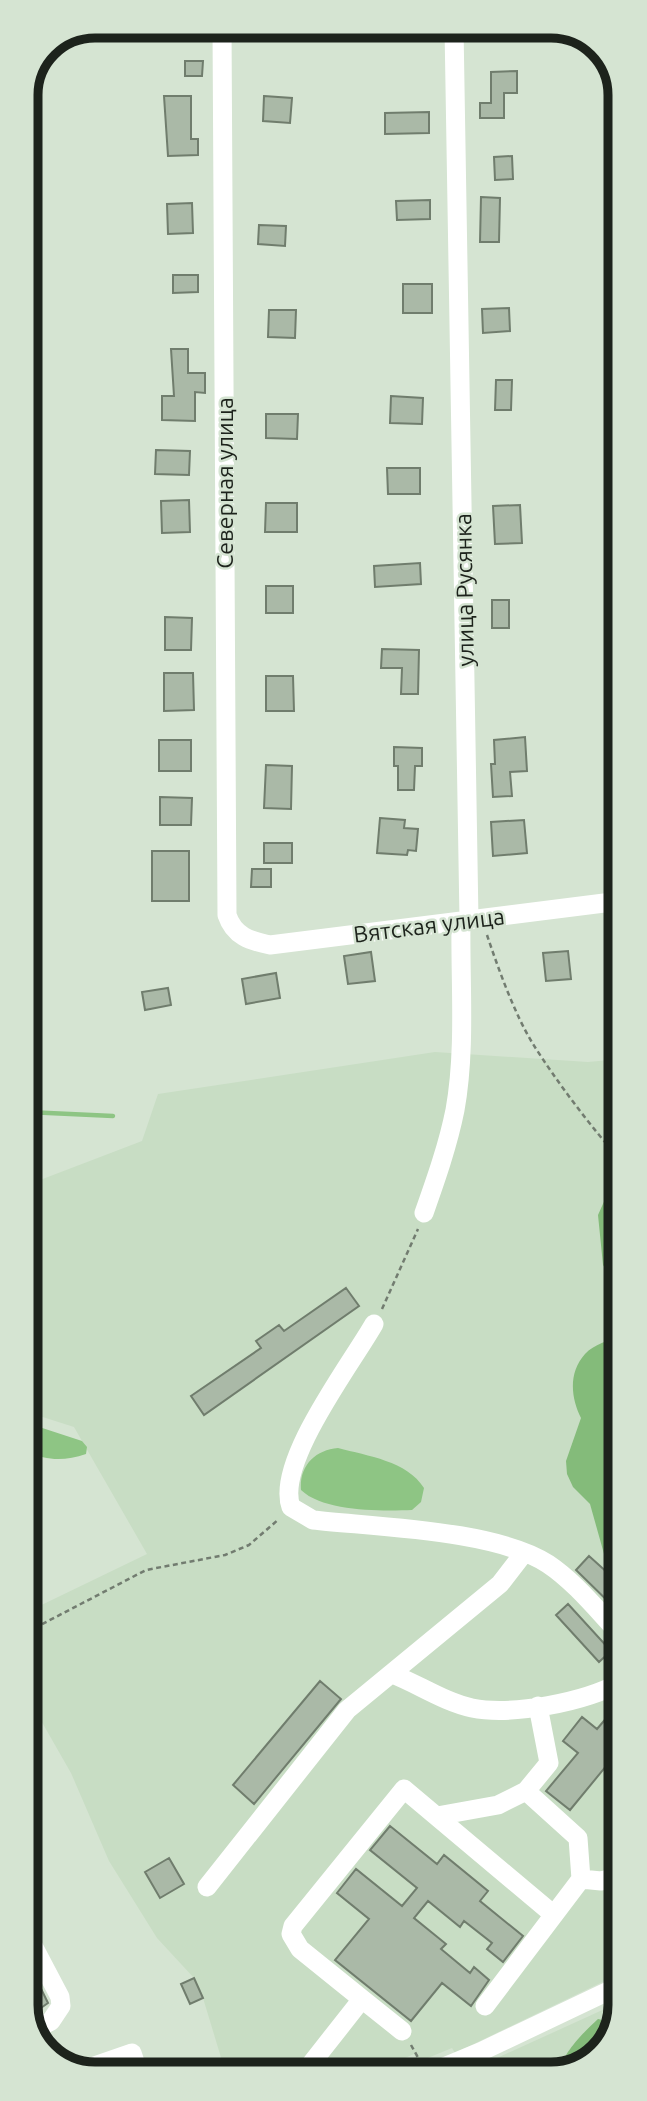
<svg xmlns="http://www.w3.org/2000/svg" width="647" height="2101" viewBox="0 0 647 2101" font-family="Ubuntu,sans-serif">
<rect width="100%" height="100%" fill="#d5e4d2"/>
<path fill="#c8ddc4" d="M 435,1052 L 588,1062 L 620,1059 L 621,1973 L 455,2053 L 452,2048 L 418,2062 L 414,2054 L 394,2063 L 397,2070 L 388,2074 L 226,2074 L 203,1998 L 194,1978 L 157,1938 L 109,1861 L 71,1773 L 27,1696 L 27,1612 L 147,1554 L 74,1427 L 27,1412 L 27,1185 L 142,1141 L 158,1094 Z
M 609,2007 L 605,2048 L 565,2073 L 462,2074 Z"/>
<path fill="#84bb7a" d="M 620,1118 L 620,1284 L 610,1276 L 603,1265 L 598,1215 L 619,1168 L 606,1133 L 612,1123 Z
M 620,1335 L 620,1570 L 606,1561 L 590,1504 L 573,1487 L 567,1474 L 566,1461 L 581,1418 C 571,1398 568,1373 585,1354 C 594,1344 609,1341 620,1335 Z
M 598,2019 L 607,2021 L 610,2035 L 606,2048 L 565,2073 L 560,2073 C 560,2055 585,2031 598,2019 Z"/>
<path fill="#8ec584" d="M 27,1423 L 82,1441 L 87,1447 L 86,1454 C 65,1461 48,1461 27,1452 Z
M 338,1448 C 368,1456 407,1461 424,1488 L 421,1502 L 412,1510 C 381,1511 324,1512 301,1490 C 299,1466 315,1450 338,1448 Z"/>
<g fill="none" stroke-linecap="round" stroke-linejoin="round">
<path stroke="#8ec584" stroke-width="4.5" d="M 27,1112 L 113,1116"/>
</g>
<path fill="#aab9a7" stroke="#707d6d" stroke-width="2" d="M 480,27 L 514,27 L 514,40 L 480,41 Z
M 185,61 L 203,61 L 202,76 L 185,76 Z
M 517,71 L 517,93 L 504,93 L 504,118 L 480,118 L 480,103 L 491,103 L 491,72 Z
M 164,96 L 191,96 L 191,139 L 198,139 L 198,155 L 168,156 Z
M 264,96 L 292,98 L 290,123 L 263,121 Z
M 429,112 L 429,133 L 385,134 L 385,113 Z
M 512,156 L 513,179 L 495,180 L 494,157 Z
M 481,197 L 500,198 L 499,242 L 480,242 Z
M 430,200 L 430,219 L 397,220 L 396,201 Z
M 192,203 L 193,233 L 168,234 L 167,204 Z
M 259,225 L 286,226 L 285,246 L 258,244 Z
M 173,275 L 198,275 L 198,292 L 173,293 Z
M 403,284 L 432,284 L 432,313 L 403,313 Z
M 509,308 L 510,331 L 483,333 L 482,309 Z
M 269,310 L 296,310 L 295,338 L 268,337 Z
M 171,349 L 188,349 L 188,373 L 205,373 L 205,393 L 195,392 L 195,421 L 162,420 L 162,396 L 174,396 Z
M 496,380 L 512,380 L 511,410 L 495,410 Z
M 391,396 L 423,398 L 422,424 L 390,423 Z
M 266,414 L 298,414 L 297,439 L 266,438 Z
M 156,450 L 190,451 L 189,475 L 155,474 Z
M 387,468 L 420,468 L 420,494 L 388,494 Z
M 189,500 L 190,532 L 162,533 L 161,501 Z
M 266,503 L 297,503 L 297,532 L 265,532 Z
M 520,505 L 522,543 L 495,544 L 493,506 Z
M 420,563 L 421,584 L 375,587 L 374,566 Z
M 266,586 L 293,586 L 293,613 L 266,613 Z
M 492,600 L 509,600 L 509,628 L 492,628 Z
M 165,617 L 192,618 L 191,650 L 165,650 Z
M 382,649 L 419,650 L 418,694 L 401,694 L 402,668 L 381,668 Z
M 164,673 L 193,673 L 194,710 L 164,711 Z
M 266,676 L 293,676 L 294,711 L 266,711 Z
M 525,737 L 527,771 L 510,772 L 512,796 L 493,797 L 491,764 L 495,764 L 494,740 Z
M 159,740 L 191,740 L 191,771 L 159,771 Z
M 394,747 L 422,748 L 422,766 L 415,766 L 414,790 L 398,790 L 398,766 L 394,766 Z
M 266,765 L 292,766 L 291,809 L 264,808 Z
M 160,797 L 192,798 L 191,825 L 160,825 Z
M 380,818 L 405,820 L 404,828 L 418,829 L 416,851 L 408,850 L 407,855 L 377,853 Z
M 524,820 L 527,853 L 493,856 L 491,822 Z
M 264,843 L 292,843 L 292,863 L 264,863 Z
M 152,851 L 189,851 L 189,901 L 152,901 Z
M 252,869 L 271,869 L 271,887 L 251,887 Z
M 568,951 L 571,979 L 546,981 L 543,953 Z
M 371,952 L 375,981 L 348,984 L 344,956 Z
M 276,973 L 280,998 L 246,1004 L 242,979 Z
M 168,988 L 171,1005 L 145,1010 L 142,992 Z
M 346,1288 L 359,1306 L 204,1415 L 191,1396 L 261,1348 L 256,1341 L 279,1325 L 284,1331 Z
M 589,1556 L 620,1584 L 620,1613 L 576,1570 Z
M 568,1604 L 611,1651 L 599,1662 L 556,1615 Z
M 320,1681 L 341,1699 L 254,1804 L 233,1785 Z
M 621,1701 L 621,1748 L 570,1810 L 546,1791 L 578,1753 L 563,1741 L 582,1717 L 597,1729 Z
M 390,1826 L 437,1864 L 444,1855 L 488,1891 L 480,1901 L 523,1936 L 503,1962 L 487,1949 L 492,1943 L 464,1921 L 460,1927 L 428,1901 L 414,1918 L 446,1944 L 441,1949 L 470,1973 L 474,1967 L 489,1980 L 471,2006 L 442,1983 L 411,2021 L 335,1960 L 369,1919 L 337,1893 L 356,1869 L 402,1906 L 417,1888 L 370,1850 Z
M 169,1858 L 184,1884 L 160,1898 L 145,1872 Z
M 621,1889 L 621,1927 L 617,1927 L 607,1893 Z
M 28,1962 L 48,2003 L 28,2017 Z
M 194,1978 L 203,1998 L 190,2004 L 181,1984 Z"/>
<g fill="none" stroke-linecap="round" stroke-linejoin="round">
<path stroke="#727c70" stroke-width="2.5" stroke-dasharray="5 3.5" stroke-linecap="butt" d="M 487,935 C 498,968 515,1015 533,1044 C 555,1079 592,1129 620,1159
M 382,1309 L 418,1229
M 27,1632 L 146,1570 L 225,1555 L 249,1545 L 279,1519
M 411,2045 L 420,2061"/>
<path stroke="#fff" stroke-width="19" d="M 222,26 L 227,915 C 234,936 250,941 270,945 L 620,901
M 454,27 L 469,920
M 424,1213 C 436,1179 448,1145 455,1110 C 466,1049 460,983 461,921
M 374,1324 C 352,1363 275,1463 291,1507 L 313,1520 C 376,1527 496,1530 548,1564 C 575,1582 598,1611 620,1634
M 392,1674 C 418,1684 444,1702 472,1708 C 513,1716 585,1702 621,1682
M 526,1791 L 549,1763 L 538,1706
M 437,1816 L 498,1805 L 526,1791 L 578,1838 L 581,1879 L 485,2006
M 581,1879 L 601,1881 L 621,1876
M 207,1887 L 347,1710 L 500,1584 L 524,1553
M 30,1940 L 60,1997 L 61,2006 L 51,2021 L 34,2030
M 362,1999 L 402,2031
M 80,2071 L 132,2053 L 139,2074
M 303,2074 L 362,1999 L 300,1949 L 291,1934 L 293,1926 L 404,1789 L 554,1915
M 427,2074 L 480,2052 L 621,1985"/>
</g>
<g text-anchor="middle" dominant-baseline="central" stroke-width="5" stroke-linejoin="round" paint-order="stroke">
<g font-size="23" fill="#1d231c" stroke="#d5e4d2">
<text transform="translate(224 483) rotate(-90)">Северная улица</text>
<text transform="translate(464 590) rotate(-91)">улица Русянка</text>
<text transform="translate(429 925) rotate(-7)">Вятская улица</text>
</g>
</g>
<path d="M0 0H647V2101H0ZM95 38H551A57 57 0 0 1 608 95V2005A57 57 0 0 1 551 2062H95A57 57 0 0 1 38 2005V95A57 57 0 0 1 95 38Z" fill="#d5e4d2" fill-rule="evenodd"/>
<path fill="none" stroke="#1d231c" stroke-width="9" d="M95 38H551A57 57 0 0 1 608 95V2005A57 57 0 0 1 551 2062H95A57 57 0 0 1 38 2005V95A57 57 0 0 1 95 38Z"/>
</svg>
